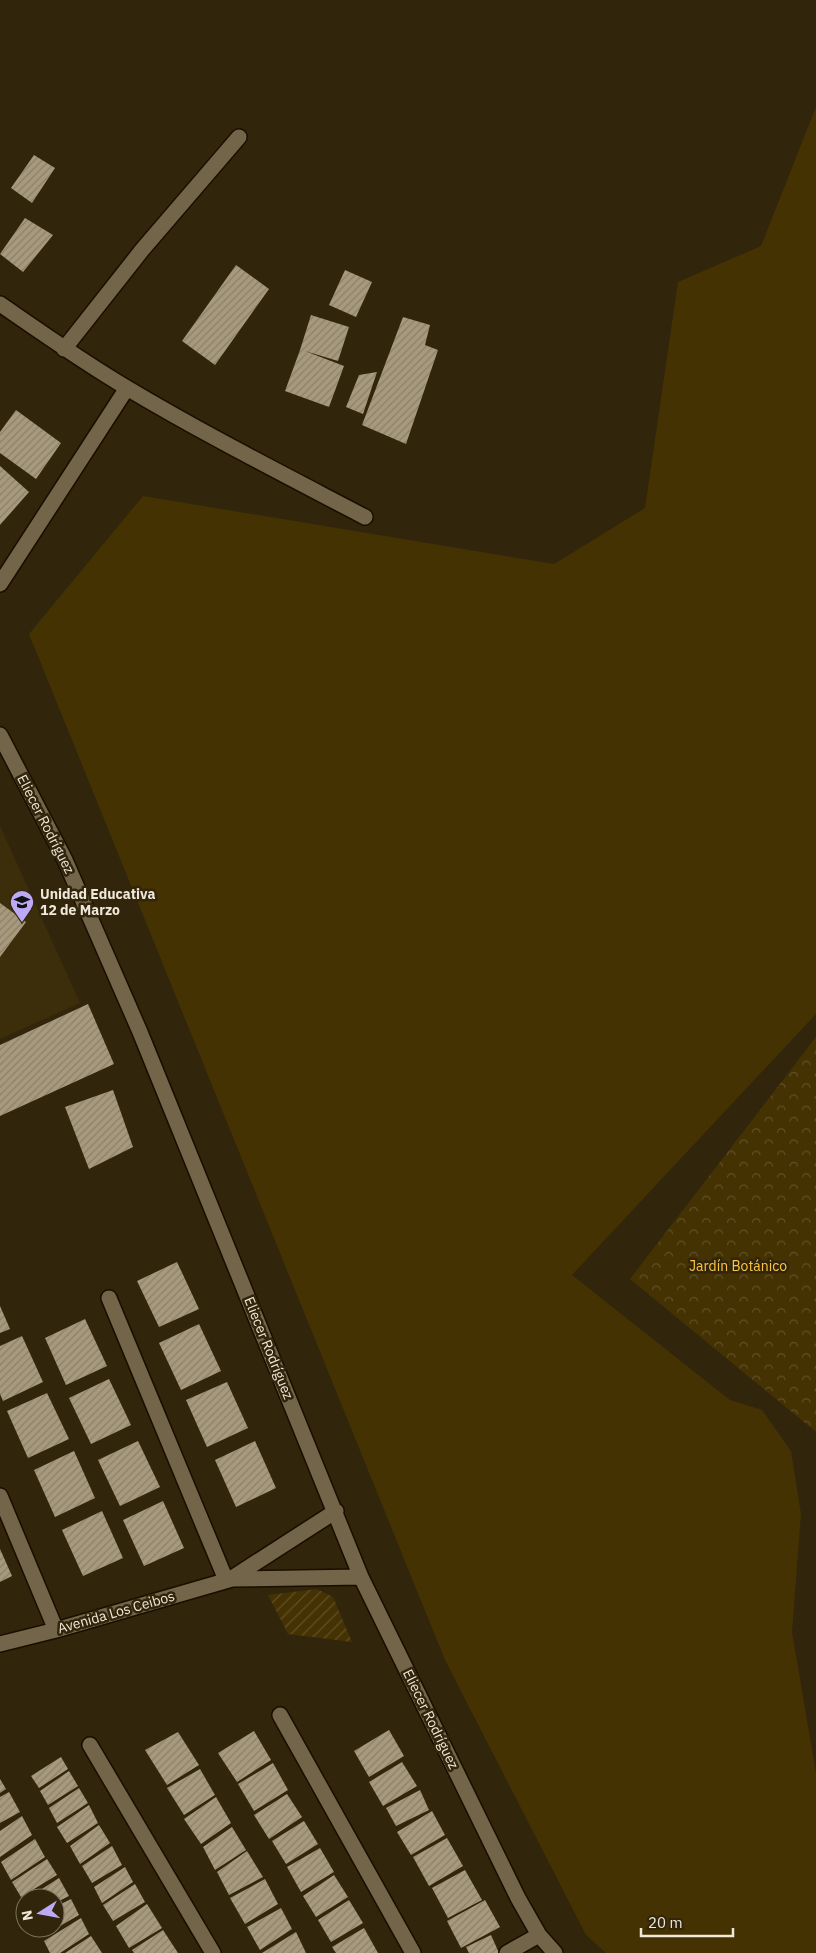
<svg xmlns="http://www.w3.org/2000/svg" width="816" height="1953" viewBox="0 0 816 1953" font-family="'IBM Plex Sans',sans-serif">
<defs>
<pattern id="park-crowns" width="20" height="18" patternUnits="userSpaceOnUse" patternTransform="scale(1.25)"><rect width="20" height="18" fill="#453203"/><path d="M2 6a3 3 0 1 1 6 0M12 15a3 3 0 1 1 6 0" fill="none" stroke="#605027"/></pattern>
<pattern id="garden-furrows" width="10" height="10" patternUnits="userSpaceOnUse" patternTransform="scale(1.25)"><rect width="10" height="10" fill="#453203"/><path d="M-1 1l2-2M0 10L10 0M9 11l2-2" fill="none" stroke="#605027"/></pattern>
<pattern id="building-hatch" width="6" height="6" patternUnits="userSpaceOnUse" patternTransform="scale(1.25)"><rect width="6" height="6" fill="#a7997c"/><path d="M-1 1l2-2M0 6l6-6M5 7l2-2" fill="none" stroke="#8a806a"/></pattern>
</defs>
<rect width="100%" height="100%" fill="#31250b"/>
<path fill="#3d2e0b" d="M 0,826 L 80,1003 L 0,1039 Z"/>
<path fill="#453203" d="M 816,107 L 816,1014 L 572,1275 L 730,1400 L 762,1410 L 791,1451 L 801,1514 L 792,1632 L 816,1773 L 816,1953 L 606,1953 L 586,1935 L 445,1660 L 29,634 L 143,496 L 554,564 L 645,508 L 678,282 L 761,246 Z"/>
<path fill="url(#park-crowns)" d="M 816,1037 L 816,1432 L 630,1279 Z"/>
<path fill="url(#garden-furrows)" d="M 317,1589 L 333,1597 L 352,1642 L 288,1634 L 268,1595 Z"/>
<path fill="url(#building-hatch)" d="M 34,155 L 55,168 L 32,203 L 11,188 Z
M 25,218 L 53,235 L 23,272 L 0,254 Z
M 236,265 L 269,289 L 215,365 L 182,341 Z
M 345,270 L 372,282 L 356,317 L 329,305 Z
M 311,315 L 349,327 L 338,361 L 305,351 L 344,366 L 329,407 L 285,391 L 300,350 Z
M 403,317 L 430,325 L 425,345 L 438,350 L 406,444 L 362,425 Z
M 377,372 L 363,414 L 346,407 L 359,375 Z
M 16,410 L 61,443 L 36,479 L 0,453 L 0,432 Z
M 0,466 L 29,492 L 0,525 Z
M 0,903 L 26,922 L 0,957 Z
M 88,1004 L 114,1064 L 0,1116 L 0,1045 Z
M 113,1090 L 133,1147 L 89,1169 L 65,1107 Z
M 177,1262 L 199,1309 L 159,1327 L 137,1281 Z
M 0,1306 L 10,1329 L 0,1333 Z
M 85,1319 L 107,1366 L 66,1385 L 45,1338 Z
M 199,1324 L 221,1371 L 181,1390 L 159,1343 Z
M 22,1336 L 43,1382 L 3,1401 L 0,1394 L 0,1346 Z
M 109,1379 L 131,1425 L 91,1444 L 69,1398 Z
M 227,1382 L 248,1428 L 207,1447 L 186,1400 Z
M 47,1393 L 69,1439 L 28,1458 L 7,1411 Z
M 138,1441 L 160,1487 L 120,1506 L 98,1460 Z
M 255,1441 L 276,1488 L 236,1507 L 215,1460 Z
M 74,1451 L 95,1498 L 55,1517 L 34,1470 Z
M 163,1501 L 184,1548 L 144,1566 L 123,1520 Z
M 102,1511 L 123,1558 L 83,1576 L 62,1530 Z
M 0,1549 L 12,1576 L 0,1582 Z
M 389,1730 L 404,1756 L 369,1777 L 354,1751 Z
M 254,1731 L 271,1760 L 237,1782 L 218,1753 Z
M 178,1732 L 199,1765 L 167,1785 L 145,1750 Z
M 61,1757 L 68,1769 L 39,1788 L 31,1776 Z
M 402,1762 L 417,1786 L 383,1806 L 369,1782 Z
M 273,1763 L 288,1790 L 254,1811 L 238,1784 Z
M 200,1769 L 215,1795 L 184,1815 L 167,1788 Z
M 69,1771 L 78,1786 L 48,1805 L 40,1791 Z
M 0,1779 L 6,1789 L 0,1793 Z
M 79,1788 L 88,1803 L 57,1823 L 49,1808 Z
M 420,1790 L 429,1810 L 396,1826 L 386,1808 Z
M 9,1792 L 20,1812 L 0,1823 L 0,1797 Z
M 287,1794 L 302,1817 L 269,1839 L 254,1815 Z
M 216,1797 L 231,1823 L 201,1844 L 184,1819 Z
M 89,1805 L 98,1823 L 67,1843 L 57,1827 Z
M 432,1811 L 445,1835 L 411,1855 L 397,1832 Z
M 22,1816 L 32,1835 L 0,1857 L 0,1831 Z
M 304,1821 L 318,1844 L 286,1864 L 272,1841 Z
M 99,1825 L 110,1843 L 80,1864 L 70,1846 Z
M 232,1827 L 246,1850 L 215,1870 L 203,1847 Z
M 447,1838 L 463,1866 L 429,1886 L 413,1857 Z
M 35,1839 L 45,1857 L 11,1880 L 1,1862 Z
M 112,1846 L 122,1865 L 92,1883 L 82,1866 Z
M 320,1848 L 334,1872 L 301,1892 L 287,1867 Z
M 247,1851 L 263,1877 L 229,1895 L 217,1872 Z
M 47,1859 L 57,1875 L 21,1897 L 12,1882 Z
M 125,1867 L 133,1882 L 102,1903 L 94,1887 Z
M 465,1870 L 482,1900 L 448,1918 L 432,1888 Z
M 334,1875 L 348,1897 L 316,1917 L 303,1896 Z
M 59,1878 L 69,1896 L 55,1903 L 55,1898 L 28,1898 Z
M 265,1879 L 278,1904 L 245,1924 L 230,1898 Z
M 135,1884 L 145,1902 L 113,1921 L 103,1905 Z
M 71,1899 L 79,1915 L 43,1936 L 38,1928 L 55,1928 L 55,1907 Z
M 349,1900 L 363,1923 L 331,1942 L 318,1920 Z
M 485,1900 L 500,1927 L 461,1948 L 447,1921 Z
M 147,1904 L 162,1928 L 129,1948 L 116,1926 Z
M 281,1908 L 292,1929 L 260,1950 L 247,1927 Z
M 81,1918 L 89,1934 L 60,1953 L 50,1953 L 44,1941 Z
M 364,1928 L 378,1953 L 336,1953 L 332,1947 Z
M 163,1930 L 178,1953 L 134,1953 L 132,1950 Z
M 296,1932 L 306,1953 L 262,1953 Z
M 491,1935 L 499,1953 L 469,1953 L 466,1947 Z
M 91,1936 L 102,1953 L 65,1953 Z"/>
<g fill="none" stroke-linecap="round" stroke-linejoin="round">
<g stroke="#190e00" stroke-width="18">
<path id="minor" d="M 0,304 C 42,333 83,362 127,388 C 204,434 285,475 365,517
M 64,349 L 142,250 L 239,137
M 0,584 L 127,388
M 0,735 L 65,860 L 140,1032 L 361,1577 L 518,1898 L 539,1935 L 555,1953
M 109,1298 L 226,1580
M 0,1496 L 56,1630
M 232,1578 L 336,1511
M 0,1644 L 56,1630 L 232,1579 L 361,1577
M 280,1715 L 413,1953
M 90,1745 L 213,1953
M 507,1953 L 539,1935"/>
</g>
<use href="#minor" stroke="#726549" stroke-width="15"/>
</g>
<defs>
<g id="school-pin" transform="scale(1.25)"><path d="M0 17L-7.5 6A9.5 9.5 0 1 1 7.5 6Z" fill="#bcaaf6" stroke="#31250b"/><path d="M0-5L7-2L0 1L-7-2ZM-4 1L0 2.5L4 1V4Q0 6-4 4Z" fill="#111"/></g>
</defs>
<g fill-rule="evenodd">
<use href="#school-pin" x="22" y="902"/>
</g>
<g text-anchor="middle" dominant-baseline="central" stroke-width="5" stroke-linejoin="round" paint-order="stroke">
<g font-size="14" fill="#efe7d8" stroke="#31250b">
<text transform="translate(46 824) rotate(63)">Eliecer Rodríguez</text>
<text transform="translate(269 1348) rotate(68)">Eliecer Rodríguez</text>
<text transform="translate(116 1612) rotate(-16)">Avenida Los Ceibos</text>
<text transform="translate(431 1719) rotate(64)">Eliecer Rodríguez</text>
</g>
<g font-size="14" font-weight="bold" fill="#efe7d8" stroke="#31250b" text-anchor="start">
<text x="40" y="894">Unidad Educativa<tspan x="40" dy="16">12 de Marzo</tspan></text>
</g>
<g font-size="14" fill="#fdc643" stroke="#31250b">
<text x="738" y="1266">Jardín Botánico</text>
</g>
</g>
<g transform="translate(40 1913) rotate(259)"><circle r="24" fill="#31250b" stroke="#7d735d"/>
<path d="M0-4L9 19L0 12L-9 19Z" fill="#bcaaf6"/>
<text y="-8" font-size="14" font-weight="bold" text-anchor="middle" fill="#efe7d8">N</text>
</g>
<path d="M641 1928v8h92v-8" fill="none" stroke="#efe7d8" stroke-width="2.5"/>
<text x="648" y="1928" font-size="15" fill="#efe7d8" stroke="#31250b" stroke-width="4" paint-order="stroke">20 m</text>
</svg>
